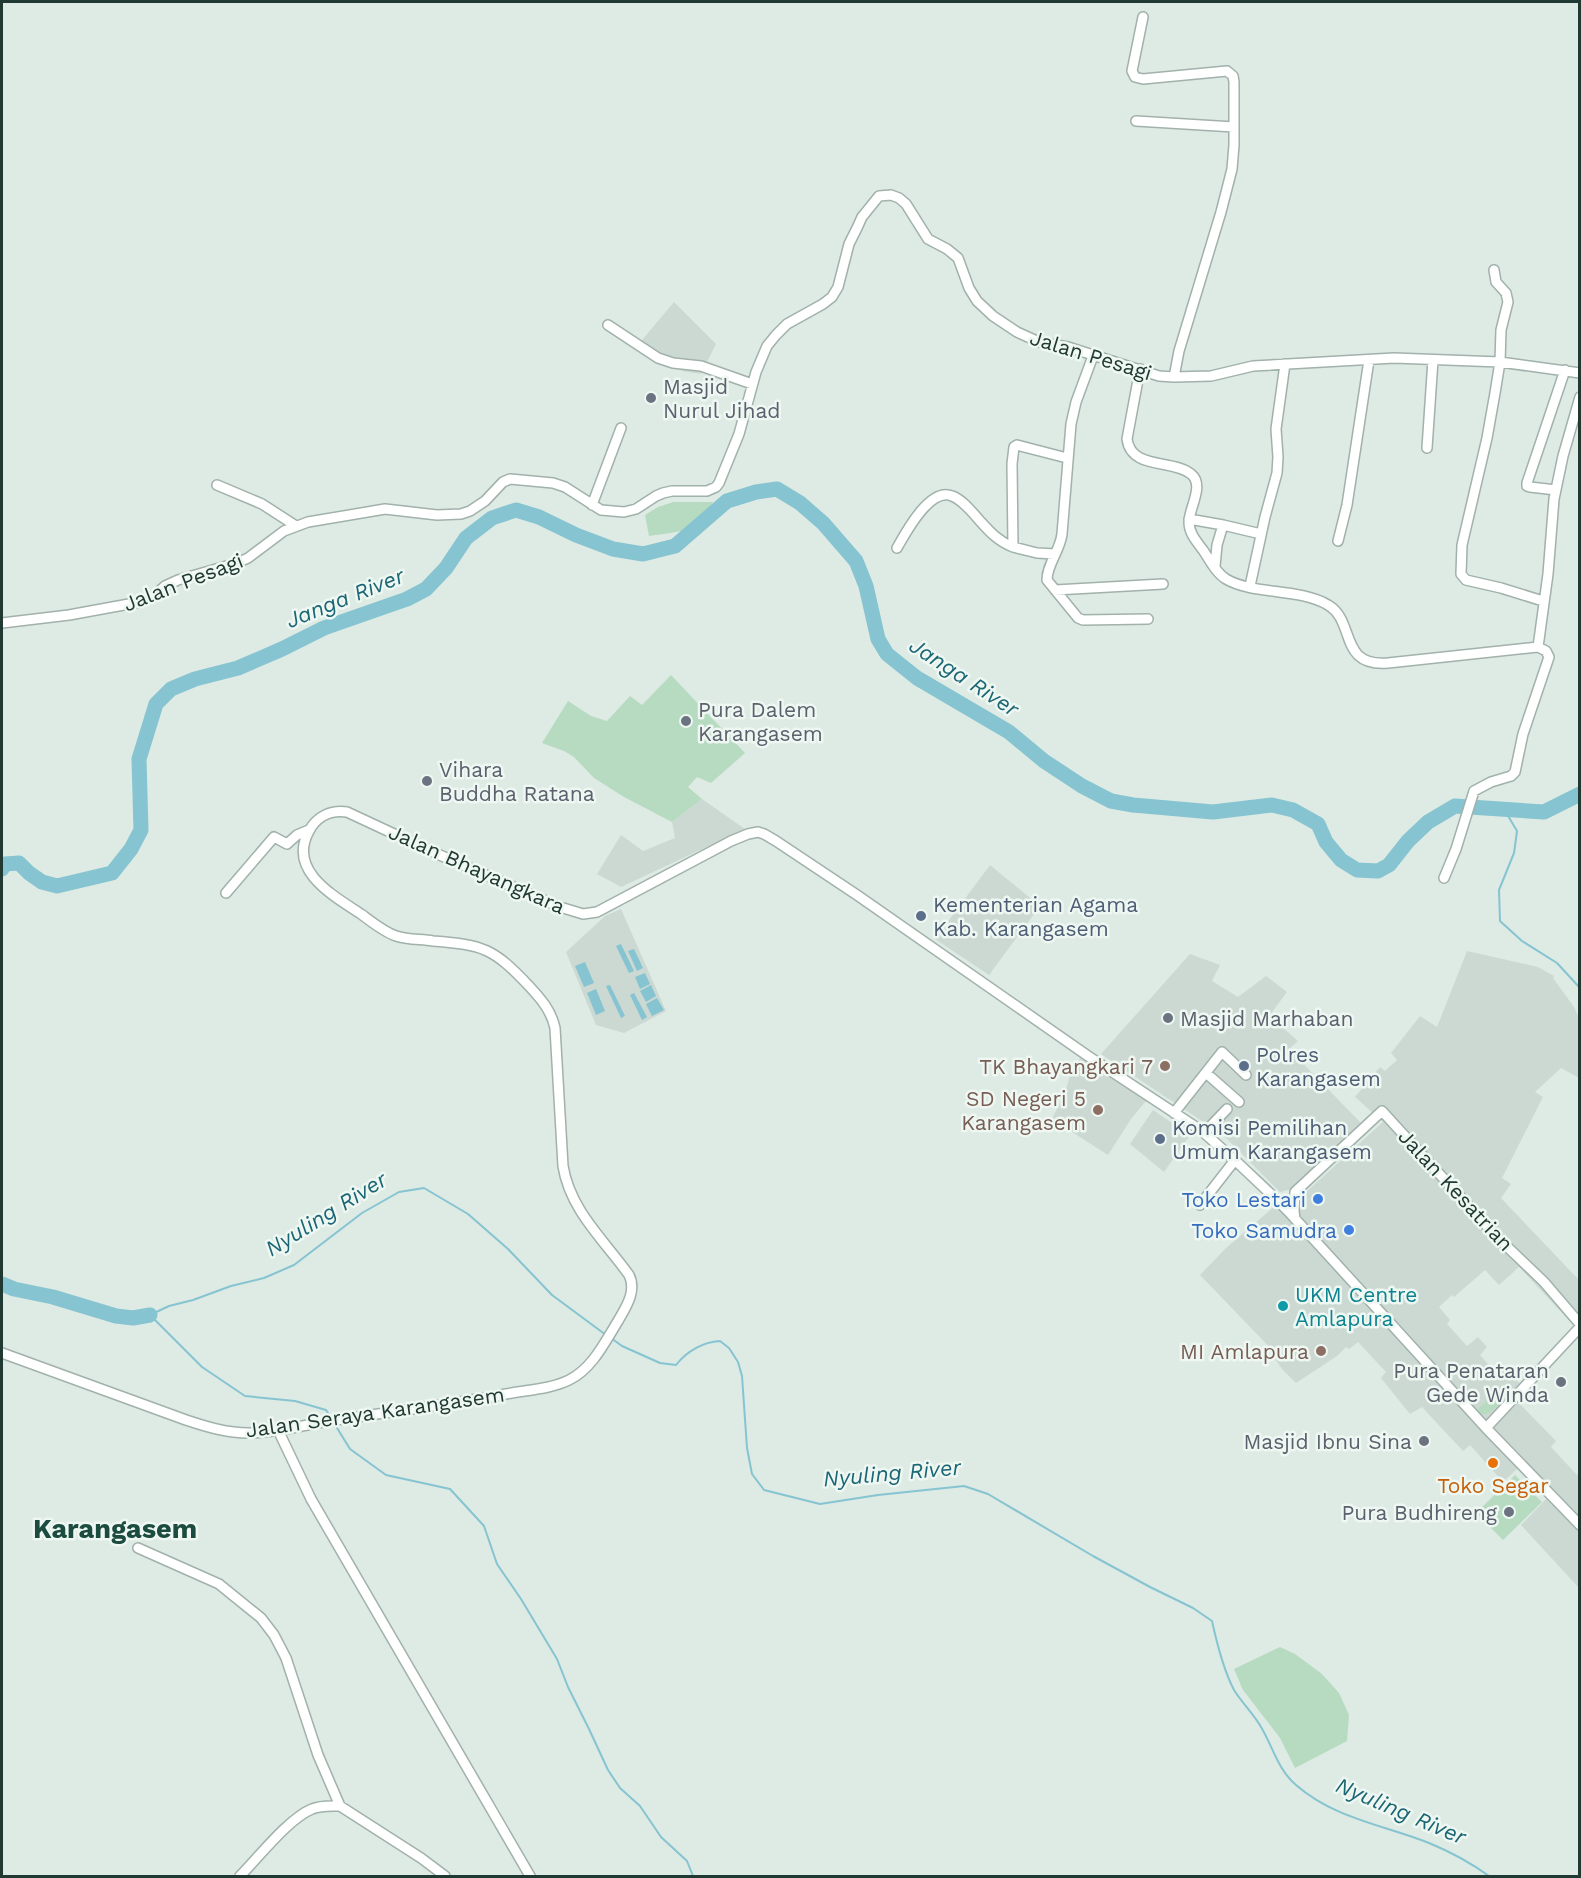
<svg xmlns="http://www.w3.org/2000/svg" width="1581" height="1878" viewBox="0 0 1581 1878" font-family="'Work Sans',sans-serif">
<rect width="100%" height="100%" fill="#deeae4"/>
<path fill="#ccd9d3" d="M 674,302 L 716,344 L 701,374 L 682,371 L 637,346 Z
M 702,799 L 745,829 L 621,887 L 597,874 L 621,835 L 643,851 L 675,838 L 672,822 Z
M 990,865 L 1040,906 L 989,975 L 935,939 Z
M 621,909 L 666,1011 L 624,1033 L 596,1025 L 566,952 L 605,916 Z
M 1467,951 L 1538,967 L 1554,976 L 1553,978 L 1574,1007 L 1579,1018 L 1579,1078 L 1561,1068 L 1535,1092 L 1543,1097 L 1502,1178 L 1511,1184 L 1501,1198 L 1579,1280 L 1579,1331 L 1519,1267 L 1499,1285 L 1485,1270 L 1454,1297 L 1452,1295 L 1439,1307 L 1450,1320 L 1447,1324 L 1467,1346 L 1478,1337 L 1487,1347 L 1480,1355 L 1494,1371 L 1501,1363 L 1525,1389 L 1515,1399 L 1556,1441 L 1551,1447 L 1577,1475 L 1579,1473 L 1579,1588 L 1521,1525 L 1547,1498 L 1518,1468 L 1503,1482 L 1470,1445 L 1463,1451 L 1422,1407 L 1410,1414 L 1381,1378 L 1386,1372 L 1358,1342 L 1349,1349 L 1346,1347 L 1337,1356 L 1296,1383 L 1282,1369 L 1273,1356 L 1276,1354 L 1200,1275 L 1225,1249 L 1283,1199 L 1304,1194 L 1383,1122 L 1355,1097 L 1380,1067 L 1385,1071 L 1397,1060 L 1391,1053 L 1420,1016 L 1437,1027 Z
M 1190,954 L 1220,965 L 1212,981 L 1238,997 L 1266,976 L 1287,992 L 1269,1016 L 1298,1041 L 1289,1049 L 1361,1123 L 1294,1188 L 1280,1192 L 1223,1135 L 1101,1054 Z
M 1080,1058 L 1146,1101 L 1131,1119 L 1108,1155 L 1052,1119 L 1064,1095 L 1071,1073 Z
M 1153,1110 L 1190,1135 L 1164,1172 L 1130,1144 Z"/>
<path fill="#b6dbc0" d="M 673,502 L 713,502 C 698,534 679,531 649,536 L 645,515 L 658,507 Z
M 671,675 L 745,753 L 711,783 L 697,777 L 688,787 L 702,799 L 672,822 L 624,797 L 594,778 L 574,757 L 564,751 L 542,743 L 568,701 L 591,716 L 607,721 L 630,696 L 642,705 Z
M 1492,1395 L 1500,1404 C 1492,1411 1486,1418 1475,1412 Z
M 1515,1475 L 1542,1502 L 1503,1540 L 1476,1513 Z
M 1280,1647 L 1295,1654 L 1322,1674 L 1339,1693 L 1349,1715 L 1347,1741 L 1295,1768 L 1280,1738 L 1243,1690 L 1234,1669 Z"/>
<path fill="#85c4d0" d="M 621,944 L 634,971 L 629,973 L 616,946 Z
M 634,949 L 643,968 L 637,971 L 628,951 Z
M 585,962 L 594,983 L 584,987 L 575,966 Z
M 645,973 L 650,984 L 640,989 L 635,977 Z
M 610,985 L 625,1016 L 621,1018 L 606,986 Z
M 651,985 L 656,996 L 646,1002 L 640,991 Z
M 596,989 L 605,1011 L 596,1015 L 587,993 Z
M 634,993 L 647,1017 L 642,1020 L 630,995 Z
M 657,998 L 664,1010 L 652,1016 L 646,1004 Z"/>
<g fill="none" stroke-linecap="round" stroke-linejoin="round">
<path stroke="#85c4d0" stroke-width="2" d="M 1504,809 L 1517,831 L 1514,853 L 1499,890 L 1500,921 L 1522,941 L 1557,963 L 1580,988
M 611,1338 L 622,1346 L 660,1363 L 676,1365 C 687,1351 703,1342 720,1341 L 729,1348 L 738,1362 L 742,1376 L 747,1448 L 752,1474 L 764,1490 L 820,1504 L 878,1495 L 964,1486 L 988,1494 L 1093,1556 L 1150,1587 L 1193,1608 L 1212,1621 C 1217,1644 1223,1669 1234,1690 C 1242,1703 1254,1714 1261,1727 C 1273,1747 1278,1770 1296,1785 C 1335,1819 1384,1825 1429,1843 C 1451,1852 1471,1863 1489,1876
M 331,1418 L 326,1410 L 295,1401 L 245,1396 L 202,1367 L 150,1315 L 169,1306 L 193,1300 L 231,1286 L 264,1278 L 294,1265 L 362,1213 L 399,1192 L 424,1188 L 468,1214 L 508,1249 L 552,1295 L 606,1335
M 334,1423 L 350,1449 L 386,1475 L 450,1489 L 484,1526 L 497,1564 L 521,1599 L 557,1659 L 568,1687 L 589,1729 L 608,1770 L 620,1788 L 640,1806 L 661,1837 L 687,1861 L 693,1876"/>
<path stroke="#85c4d0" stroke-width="15" d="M 2,869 L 5,864 L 19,863 L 29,873 L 42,882 L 57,886 L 112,873 L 131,849 L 141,830 L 139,759 L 156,704 L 171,689 L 195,679 L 238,668 L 282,649 L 324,628 L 407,599 L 426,589 L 446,568 L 466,538 L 492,518 L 516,510 L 539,517 L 576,535 L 613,549 L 643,554 L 675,546 L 727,501 L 756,492 L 777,489 L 800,503 L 823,523 L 856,561 L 866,586 L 878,639 L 887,654 L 917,678 L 1009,732 L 1044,761 L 1082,786 L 1111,801 L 1133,805 L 1213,812 L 1272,805 L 1293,810 L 1318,824 L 1326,842 L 1341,860 L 1357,870 L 1378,871 L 1389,865 L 1408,841 L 1428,822 L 1455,806 L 1544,812 L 1580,794
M 2,1284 L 14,1289 L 53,1297 L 116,1316 L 133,1318 L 150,1315"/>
<g stroke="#a1b1ab" stroke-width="12">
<path id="minor" d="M 1143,17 L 1132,71 L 1135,77 L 1143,79 L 1227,71 L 1233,76 L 1234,82 L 1234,145 L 1232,169 L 1221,212 L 1179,351 L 1174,377
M 1136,121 L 1234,127
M 1494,270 L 1496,282 L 1506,293 L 1508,302 L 1501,330 L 1500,362 L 1495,393 L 1487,438 L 1462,545 L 1461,574 L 1466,580 L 1501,588 L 1543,601
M 608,325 L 658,358 L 673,363 L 701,366 L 752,384
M 1093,356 L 1076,402 L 1071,424 L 1062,534 C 1060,551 1047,564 1047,580 L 1078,618 L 1083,620 L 1148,619
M 1140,369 L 1127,439 C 1131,470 1173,459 1191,474 C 1205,485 1189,508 1189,522 C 1189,533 1196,541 1203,550 C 1209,559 1216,573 1226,579 C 1253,595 1300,588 1328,605 C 1356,621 1338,667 1388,663 L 1538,647
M 1427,448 L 1433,360
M 217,485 L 262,504 L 296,526
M 1556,490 L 1530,487 L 1527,486 L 1527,483 L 1565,370
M 592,505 L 621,428
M 1189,519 L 1223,525 L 1217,545 L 1215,566
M 1223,525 L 1261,534
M 1338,541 L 1347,505 L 1369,360
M 1013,547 L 1037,553 L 1055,554
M 897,548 C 906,532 930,487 952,496 C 963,500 972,512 980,521 C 990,532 998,541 1013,547 L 1012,464 L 1014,447 L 1017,445 L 1067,458
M 1250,586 L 1265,517 L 1277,473 L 1278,457 L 1276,429 L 1285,364
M 1055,590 L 1163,584
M 2,623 L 69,615 L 140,602 L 154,596 L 165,586 L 178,580 L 237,563 L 248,558 L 284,531 L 308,522 L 385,509 L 437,515 L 461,514 L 470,511 L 485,501 L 503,482 L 510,479 L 553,483 L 565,487 L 601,510 L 624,512 L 636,509 L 656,496 L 663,493 L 672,491 L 707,491 L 716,487 L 719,483 L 739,434 L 756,372 L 767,346 L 776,335 L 787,324 L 823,304 L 832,297 L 838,287 L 849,244 L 857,228 L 862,217 L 879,196 L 891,195 L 899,198 L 906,204 L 928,239 L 947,249 L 958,258 L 969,288 L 977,301 L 993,316 L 1017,332 L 1039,342 L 1068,347 L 1159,376 L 1174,377 L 1211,376 L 1253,366 L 1394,358 L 1500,362 L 1580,373
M 1444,878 L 1456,849 L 1474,791 L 1491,782 L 1511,776 L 1515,772 L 1523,734 L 1549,657 L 1546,651 L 1538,647 L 1548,574 L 1554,499 L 1563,456 L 1580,397
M 226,893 L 274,837 L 287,844 L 297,835 L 309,830
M 1206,1073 L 1239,1102
M 1174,1113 L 1222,1052 L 1246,1075
M 1204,1133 L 1227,1109
M 1200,1205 L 1235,1160
M 1295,1219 L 1294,1211 L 1295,1192 L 1382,1111 L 1496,1236 L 1544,1282 L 1580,1324
M 2,1353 L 186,1420 C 207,1427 227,1433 249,1433 C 276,1433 303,1425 330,1421 C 389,1412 448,1405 506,1394 C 526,1390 551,1389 569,1380 C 592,1369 605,1342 618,1321 C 626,1307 637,1291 629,1275 C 604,1240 570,1210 563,1166 L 555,1028 C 551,1010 541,999 529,986 C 493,948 484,945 433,941 C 421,939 408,940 396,936 C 384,932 372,922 361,914 C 334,896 287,871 309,831 C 317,816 331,810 347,812 L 435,853 L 560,907 L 583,914 L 597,912 L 731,841 L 748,834 L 758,832 L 764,834 L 776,841 L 857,895 L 1088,1056 L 1202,1131 C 1232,1157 1260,1183 1288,1211 L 1486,1428 L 1580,1525
M 1486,1428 L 1580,1327
M 278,1430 L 311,1499 L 530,1876
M 138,1548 L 219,1584 L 261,1618 L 274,1635 L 286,1658 L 318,1755 L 340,1806 L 421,1858 L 445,1876
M 240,1876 C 258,1858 289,1818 312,1809 C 321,1805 331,1806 340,1806"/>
</g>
<use href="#minor" stroke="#fff" stroke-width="9"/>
</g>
<g fill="#6b7280" stroke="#eef7f2" stroke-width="2">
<circle cx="651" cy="398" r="6"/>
<circle cx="686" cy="721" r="6"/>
<circle cx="427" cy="781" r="6"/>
<circle cx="1168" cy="1018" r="6"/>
<circle cx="1561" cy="1382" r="6"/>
<circle cx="1424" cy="1441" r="6"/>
<circle cx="1509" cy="1512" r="6"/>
</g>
<g fill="#5c6f8a" stroke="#eef7f2" stroke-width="2">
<circle cx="921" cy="916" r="6"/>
<circle cx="1244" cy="1066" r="6"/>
<circle cx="1160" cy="1139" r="6"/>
</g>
<g fill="#8d6e63" stroke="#eef7f2" stroke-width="2">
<circle cx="1165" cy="1066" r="6"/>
<circle cx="1098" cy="1110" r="6"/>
<circle cx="1321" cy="1351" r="6"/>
</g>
<g fill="#3f7fe0" stroke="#eef7f2" stroke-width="2">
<circle cx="1318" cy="1199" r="6"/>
<circle cx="1349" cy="1230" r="6"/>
</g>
<circle fill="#0f9aa8" stroke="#eef7f2" stroke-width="2" cx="1283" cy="1306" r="6"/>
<circle fill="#e8710a" stroke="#eef7f2" stroke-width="2" cx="1493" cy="1463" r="6"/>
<g text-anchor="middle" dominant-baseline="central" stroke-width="5" stroke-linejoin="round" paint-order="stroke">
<g font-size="21" fill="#203932" stroke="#eef7f2">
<text transform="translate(1091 355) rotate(17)">Jalan Pesagi</text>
<text transform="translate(183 582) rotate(-21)">Jalan Pesagi</text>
<text transform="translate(477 869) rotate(24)">Jalan Bhayangkara</text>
<text transform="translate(1456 1190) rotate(47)">Jalan Kesatrian</text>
<text transform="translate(375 1412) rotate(-8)">Jalan Seraya Karangasem</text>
</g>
<g font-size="21" fill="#5b616d" stroke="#eef7f2" text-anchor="start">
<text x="663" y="386">Masjid<tspan x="663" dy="24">Nurul Jihad</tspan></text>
<text x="698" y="709">Pura Dalem<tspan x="698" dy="24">Karangasem</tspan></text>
<text x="439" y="769">Vihara<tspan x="439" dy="24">Buddha Ratana</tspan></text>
<text x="1180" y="1018">Masjid Marhaban</text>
<text x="1549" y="1370" text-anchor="end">Pura Penataran<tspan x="1549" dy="24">Gede Winda</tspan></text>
<text x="1412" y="1441" text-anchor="end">Masjid Ibnu Sina</text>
<text x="1497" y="1512" text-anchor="end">Pura Budhireng</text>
</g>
<g font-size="21" fill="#4e5e75" stroke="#eef7f2" text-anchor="start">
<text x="933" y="904">Kementerian Agama<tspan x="933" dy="24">Kab. Karangasem</tspan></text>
<text x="1256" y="1054">Polres<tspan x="1256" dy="24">Karangasem</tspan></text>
<text x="1172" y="1127">Komisi Pemilihan<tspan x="1172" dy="24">Umum Karangasem</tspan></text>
</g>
<g font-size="21" fill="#785e54" stroke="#eef7f2" text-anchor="end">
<text x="1153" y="1066">TK Bhayangkari 7</text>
<text x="1086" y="1098">SD Negeri 5<tspan x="1086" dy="24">Karangasem</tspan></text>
<text x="1309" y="1351">MI Amlapura</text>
</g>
<g font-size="21" fill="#366cbe" stroke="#eef7f2" text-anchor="end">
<text x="1306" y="1199">Toko Lestari</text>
<text x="1337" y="1230">Toko Samudra</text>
</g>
<g font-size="21" fill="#0d838f" stroke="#eef7f2" text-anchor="start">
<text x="1295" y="1294">UKM Centre<tspan x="1295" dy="24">Amlapura</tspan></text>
</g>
<g font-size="21" fill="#c56008" stroke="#eef7f2">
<text x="1493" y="1485">Toko Segar</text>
</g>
<g font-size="22" font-style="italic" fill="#1a6674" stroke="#eef7f2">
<text transform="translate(345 598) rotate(-22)">Janga River</text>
<text transform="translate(964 677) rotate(33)">Janga River</text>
<text transform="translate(326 1214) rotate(-32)">Nyuling River</text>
<text transform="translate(892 1473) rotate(-5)">Nyuling River</text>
<text transform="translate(1401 1811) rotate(23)">Nyuling River</text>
</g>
<g font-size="27" font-weight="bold" fill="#1c4b3f" stroke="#eef7f2">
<text x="115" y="1529">Karangasem</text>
</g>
</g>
<rect width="1581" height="1878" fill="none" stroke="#203932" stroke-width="6"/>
</svg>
